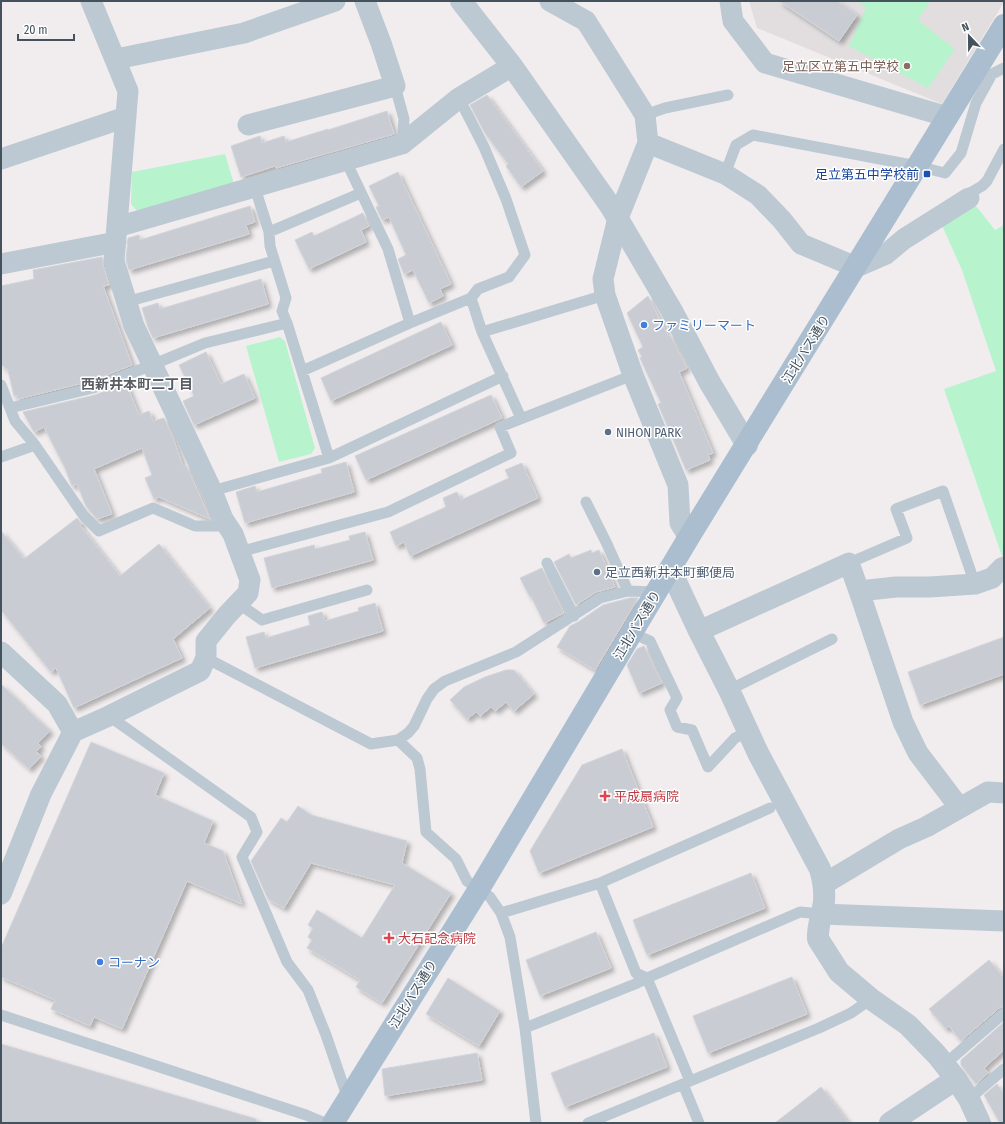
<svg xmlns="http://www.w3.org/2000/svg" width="1005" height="1124" viewBox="0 0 1005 1124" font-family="'Fira Sans Condensed','Noto Sans JP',sans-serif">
<defs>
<filter id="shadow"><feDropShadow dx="3.5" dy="3.5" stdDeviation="2" flood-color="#0004"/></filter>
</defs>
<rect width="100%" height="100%" fill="#f1edee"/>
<path fill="#e2dee0" d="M 749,1 L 1004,1 L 1004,2 L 942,104 L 757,28 Z"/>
<path fill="#b7f3cd" d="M 858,1 L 930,1 L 918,20 L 955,49 L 928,88 L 849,46 L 866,8 Z
M 225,154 L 234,184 L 138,212 L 131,204 L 132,172 Z
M 972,201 L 995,230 L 1004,225 L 1004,556 L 1002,556 L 944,389 L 996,371 L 962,270 L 940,221 Z
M 280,337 L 285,341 L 315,448 L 311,454 L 279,462 L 246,346 Z"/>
<path fill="#c9cdd3" stroke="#d1d4da" filter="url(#shadow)" d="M 779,1 L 837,1 L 857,15 L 839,41 Z
M 487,95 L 543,171 L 521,187 L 506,166 L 508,164 L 485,133 L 470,105 Z
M 387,111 L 394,134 L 276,168 L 275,166 L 241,177 L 231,146 L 260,136 L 262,143 L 284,136 L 286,142 L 328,129 L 328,130 Z
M 398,172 L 451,284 L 440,289 L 443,296 L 429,303 L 413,270 L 404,274 L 398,259 L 406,255 L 389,217 L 382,220 L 376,207 L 379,206 L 369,186 Z
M 250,206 L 255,222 L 246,225 L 249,234 L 129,270 L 126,260 L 128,238 L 139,235 L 140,240 Z
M 363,213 L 369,226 L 361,230 L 366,242 L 309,269 L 295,240 L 312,232 L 314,236 Z
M 102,257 L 103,265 L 109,285 L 103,286 L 132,365 L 91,381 L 18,399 L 17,395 L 14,396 L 8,370 L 1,364 L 1,286 L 34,279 L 33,270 Z
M 261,279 L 268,304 L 153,338 L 148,327 L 142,308 L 158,303 L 160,309 Z
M 648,296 L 668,336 L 670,335 L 687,368 L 679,372 L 713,453 L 708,455 L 710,460 L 686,470 L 658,404 L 661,403 L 640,358 L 642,357 L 638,350 L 643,347 L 627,313 Z
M 441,322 L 452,345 L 331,401 L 321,378 Z
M 206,352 L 221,384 L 244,374 L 255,398 L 194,425 L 183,401 L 194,396 L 179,365 Z
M 126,383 L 139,415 L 149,411 L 153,421 L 164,418 L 172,435 L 183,466 L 186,465 L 210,519 L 159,497 L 154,499 L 145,478 L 152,475 L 142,448 L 94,469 L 112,514 L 97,519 L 86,506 L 77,484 L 72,486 L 65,468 L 44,427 L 34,432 L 23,412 L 95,395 Z
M 491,395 L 502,418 L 366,480 L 355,456 Z
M 346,462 L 354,492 L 245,523 L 236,492 L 255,486 L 257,492 L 322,473 L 321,469 Z
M 522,463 L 538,498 L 410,556 L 404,542 L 396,546 L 390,532 L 446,507 L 443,498 L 457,492 L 461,500 L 509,478 L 505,470 Z
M 77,518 L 82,524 L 80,525 L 120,576 L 159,544 L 210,608 L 173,639 L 182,658 L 74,708 L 56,668 L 51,672 L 1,610 L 1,531 L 24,559 Z
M 365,532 L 373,560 L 272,588 L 264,558 L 314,545 L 315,549 L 350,540 L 349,536 Z
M 591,550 L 592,553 L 599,550 L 615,587 L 596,592 L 576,605 L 554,562 L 569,554 L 571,558 Z
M 542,568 L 564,613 L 544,623 L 531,596 L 530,597 L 520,578 Z
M 630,598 L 638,598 L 595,670 L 557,647 L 570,626 L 578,622 L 603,605 Z
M 375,603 L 383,631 L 255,668 L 246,637 L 264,632 L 266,638 L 310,625 L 308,616 L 322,612 L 325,621 L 359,611 L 358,608 Z
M 1004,637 L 1004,674 L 920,705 L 908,672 Z
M 644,646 L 662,683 L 639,693 L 627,665 L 637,649 Z
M 506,670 L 514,670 L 534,694 L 514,711 L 506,702 L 495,711 L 491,707 L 480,716 L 476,712 L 467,719 L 450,700 L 464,687 L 485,677 Z
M 1,684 L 50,731 L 38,743 L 41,747 L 36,752 L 41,756 L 29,769 L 1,743 Z
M 91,742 L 164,773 L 155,795 L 213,821 L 204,843 L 223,851 L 242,904 L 187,881 L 122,1029 L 94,1017 L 90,1026 L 51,1009 L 55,1000 L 1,977 L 1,948 Z
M 622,749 L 653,827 L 539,873 L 530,851 L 582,765 Z
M 298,806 L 311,815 L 407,841 L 402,863 L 451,893 L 382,1003 L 356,987 L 360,980 L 307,948 L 312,940 L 308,937 L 313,928 L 308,925 L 317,910 L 362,938 L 395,885 L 311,863 L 284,908 L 268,899 L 251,861 L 281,818 L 287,822 Z
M 751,873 L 765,908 L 647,955 L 633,920 Z
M 596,932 L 611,968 L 540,996 L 526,960 Z
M 989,960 L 1004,978 L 1004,1006 L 999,1008 L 961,1041 L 949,1026 L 946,1029 L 929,1009 Z
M 792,977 L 807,1014 L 708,1053 L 693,1016 Z
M 448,978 L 500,1011 L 479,1046 L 426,1014 Z
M 1004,1022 L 1004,1050 L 984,1068 L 988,1073 L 976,1084 L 961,1065 L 961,1060 Z
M 654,1033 L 667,1067 L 565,1107 L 551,1073 Z
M 1,1044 L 256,1119 L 256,1123 L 1,1123 Z
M 477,1053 L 482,1080 L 385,1096 L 382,1069 Z
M 997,1084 L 1004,1094 L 1004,1123 L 1000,1123 L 984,1095 Z
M 821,1087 L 849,1123 L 775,1123 Z"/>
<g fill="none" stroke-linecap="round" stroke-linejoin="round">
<path stroke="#bdc9d2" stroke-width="11" d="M 395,86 L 404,119 L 402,144
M 459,98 L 484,147 L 506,199 L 525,255 L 509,277 L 478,289 L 471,298 L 482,332 L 521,418
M 645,115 L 665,108 L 728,95
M 346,161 L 388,249 L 410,323
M 725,174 L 736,145 L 753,135 L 917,166 L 945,173 L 961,153 L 976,103 L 992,74 L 1004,68
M 255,188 L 269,232 L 270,246 L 286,298 L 282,311 L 287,323
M 969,198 L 970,193 L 982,186 L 987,181 L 1004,149
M 269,232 L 361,193
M 126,302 L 274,261
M 482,332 L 605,295
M 302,371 L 410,323 L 471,298
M 1,385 L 15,421 L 35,445 L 84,516 L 99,531 L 153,508 L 195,526 L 228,526
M 10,408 L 93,388 L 147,367 L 205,343 L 287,323 L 329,458
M 1,457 L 35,445
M 212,491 L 329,458 L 503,376
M 586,502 L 607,544 L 628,591
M 239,552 L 388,512 L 511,453 L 500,427 L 633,375
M 547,563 L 574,616
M 849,563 L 907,538 L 896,509 L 943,491 L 975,584
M 238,603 L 262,620 L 367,590
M 632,633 L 650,641 L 677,698 L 670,710 L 677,727 L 692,730 L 708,767 L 735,738 L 748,732
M 206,658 L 371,744 L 398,740 L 408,733 L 414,726 L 427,699 L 434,689 L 445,681 L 516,652 L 600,598 L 628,591 L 656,592
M 729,690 L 832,639
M 109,716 L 251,817 L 257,832 L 242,857 L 287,962 L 308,990 L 326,1035 L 348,1099
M 398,740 L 417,758 L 420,769 L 426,832 L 456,859 L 467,881 L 490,897 L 501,913 L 600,883 L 770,808
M 600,883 L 636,973 L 647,978 L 690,1081
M 501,913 L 510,937 L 525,1028 L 536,1123
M 1,1015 L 306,1115 L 325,1123
M 525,1028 L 635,984 L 647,978 L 800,912 L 822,914
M 945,1064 L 1004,1013
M 683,1084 L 699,1123
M 969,1099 L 1004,1069
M 588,1123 L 819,1028 L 851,1013 L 871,999"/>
<path stroke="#bdc9d2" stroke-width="21" d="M 550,1 L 586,21 L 645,115 L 648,143 L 618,218 L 603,279 L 605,295 L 633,375 L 678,485 L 680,523 L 689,537
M 730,1 L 733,21 L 765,63 L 948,117
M 116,59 L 244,33 L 335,1
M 248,125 L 395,86 L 381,43 L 365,1
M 648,143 L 725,174 L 758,195 L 782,220 L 801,244 L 856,267 L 886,254 L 904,239 L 969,198
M 1,159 L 126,117
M 117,227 L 402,144 L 459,98 L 512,66
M 1,264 L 116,242
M 859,591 L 903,722 L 918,753 L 959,807
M 699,631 L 849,563 L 859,591 L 896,587 L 930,587 L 975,584 L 992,578 L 1002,568 L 1004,567
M 1,652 L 57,704 L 73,732
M 824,884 L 899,839 L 926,827 L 988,792 L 1004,793
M 1,894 L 41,794 L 73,732 L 109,716 L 200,671 L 206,658 L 206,641 L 227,615 L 248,593 L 250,580 L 233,534 L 223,519 L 212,491 L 134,326 L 114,261 L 128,91 L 91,1
M 822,914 L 1004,921"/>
<path stroke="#bdc9d2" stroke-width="22" d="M 461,1 L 512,66 L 611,207 L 672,311 L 710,383 L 747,445
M 670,569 L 699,631 L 729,690 L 758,753 L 820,869 C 823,879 825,889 824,901 C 823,913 817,926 818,939 L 839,972 L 871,999 L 908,1025 L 937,1055 L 956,1079 L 969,1099 L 980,1123
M 890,1123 L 956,1079"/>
<path stroke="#abbed0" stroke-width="22" d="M 333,1123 L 479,889 L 689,537 L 1004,25"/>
</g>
<circle fill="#8d6e63" stroke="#fff" stroke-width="1.5" cx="907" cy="66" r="4"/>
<rect fill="#1a4fb4" stroke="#fff" stroke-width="1.5" x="923" y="170" width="8" height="8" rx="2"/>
<g fill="#3f7fe0" stroke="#fff" stroke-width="1.5">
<circle cx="644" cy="325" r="4"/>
<circle cx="100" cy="962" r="4"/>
</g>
<g fill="#5c6f8a" stroke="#fff" stroke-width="1.5">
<circle cx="608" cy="432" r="4"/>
<circle cx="597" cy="572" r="4"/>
</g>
<g fill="#e0444e" stroke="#fff" stroke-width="1.5">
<path d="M603 790h4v4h4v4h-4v4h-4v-4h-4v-4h4z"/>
<path d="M387 932h4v4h4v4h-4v4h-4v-4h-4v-4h4z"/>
</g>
<g text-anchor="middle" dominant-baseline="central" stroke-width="3" stroke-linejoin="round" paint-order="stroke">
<g font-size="13" fill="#785e54" stroke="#fff" text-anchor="end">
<text x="899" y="66">足立区立第五中学校</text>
</g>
<g font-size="13" fill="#164399" stroke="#fff" text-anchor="end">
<text x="919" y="174">足立第五中学校前</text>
</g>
<g font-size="13" fill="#366cbe" stroke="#fff" text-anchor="start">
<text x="652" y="325">ファミリーマート</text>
<text x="108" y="962">コーナン</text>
</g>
<g font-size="13" fill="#44525d" stroke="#fff">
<text transform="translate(806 349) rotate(-58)">江北バス通り</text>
<text transform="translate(637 625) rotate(-59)">江北バス通り</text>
<text transform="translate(413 994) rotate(-58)">江北バス通り</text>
</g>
<g font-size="13" fill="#4e5e75" stroke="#fff" text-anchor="start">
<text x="616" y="432">NIHON PARK</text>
<text x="605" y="572">足立西新井本町郵便局</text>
</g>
<g font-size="13" fill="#be3a42" stroke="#fff" text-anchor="start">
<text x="614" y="796">平成扇病院</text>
<text x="398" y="938">大石記念病院</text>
</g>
<g font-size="14" font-weight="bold" fill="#5a5e64" stroke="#fff">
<text x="137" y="384">西新井本町二丁目</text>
</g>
</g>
<rect width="1005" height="1124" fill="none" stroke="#44525d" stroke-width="4"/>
<g transform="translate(969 36) rotate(338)" stroke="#ffffff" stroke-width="3" paint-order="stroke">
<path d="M0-3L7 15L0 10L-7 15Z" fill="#44525d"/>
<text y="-6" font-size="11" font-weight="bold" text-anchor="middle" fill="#44525d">N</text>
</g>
<path d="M18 34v6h56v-6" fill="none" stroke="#44525d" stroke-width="2"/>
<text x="24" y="34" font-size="12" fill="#44525d" stroke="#ffffff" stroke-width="3" paint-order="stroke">20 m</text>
</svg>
